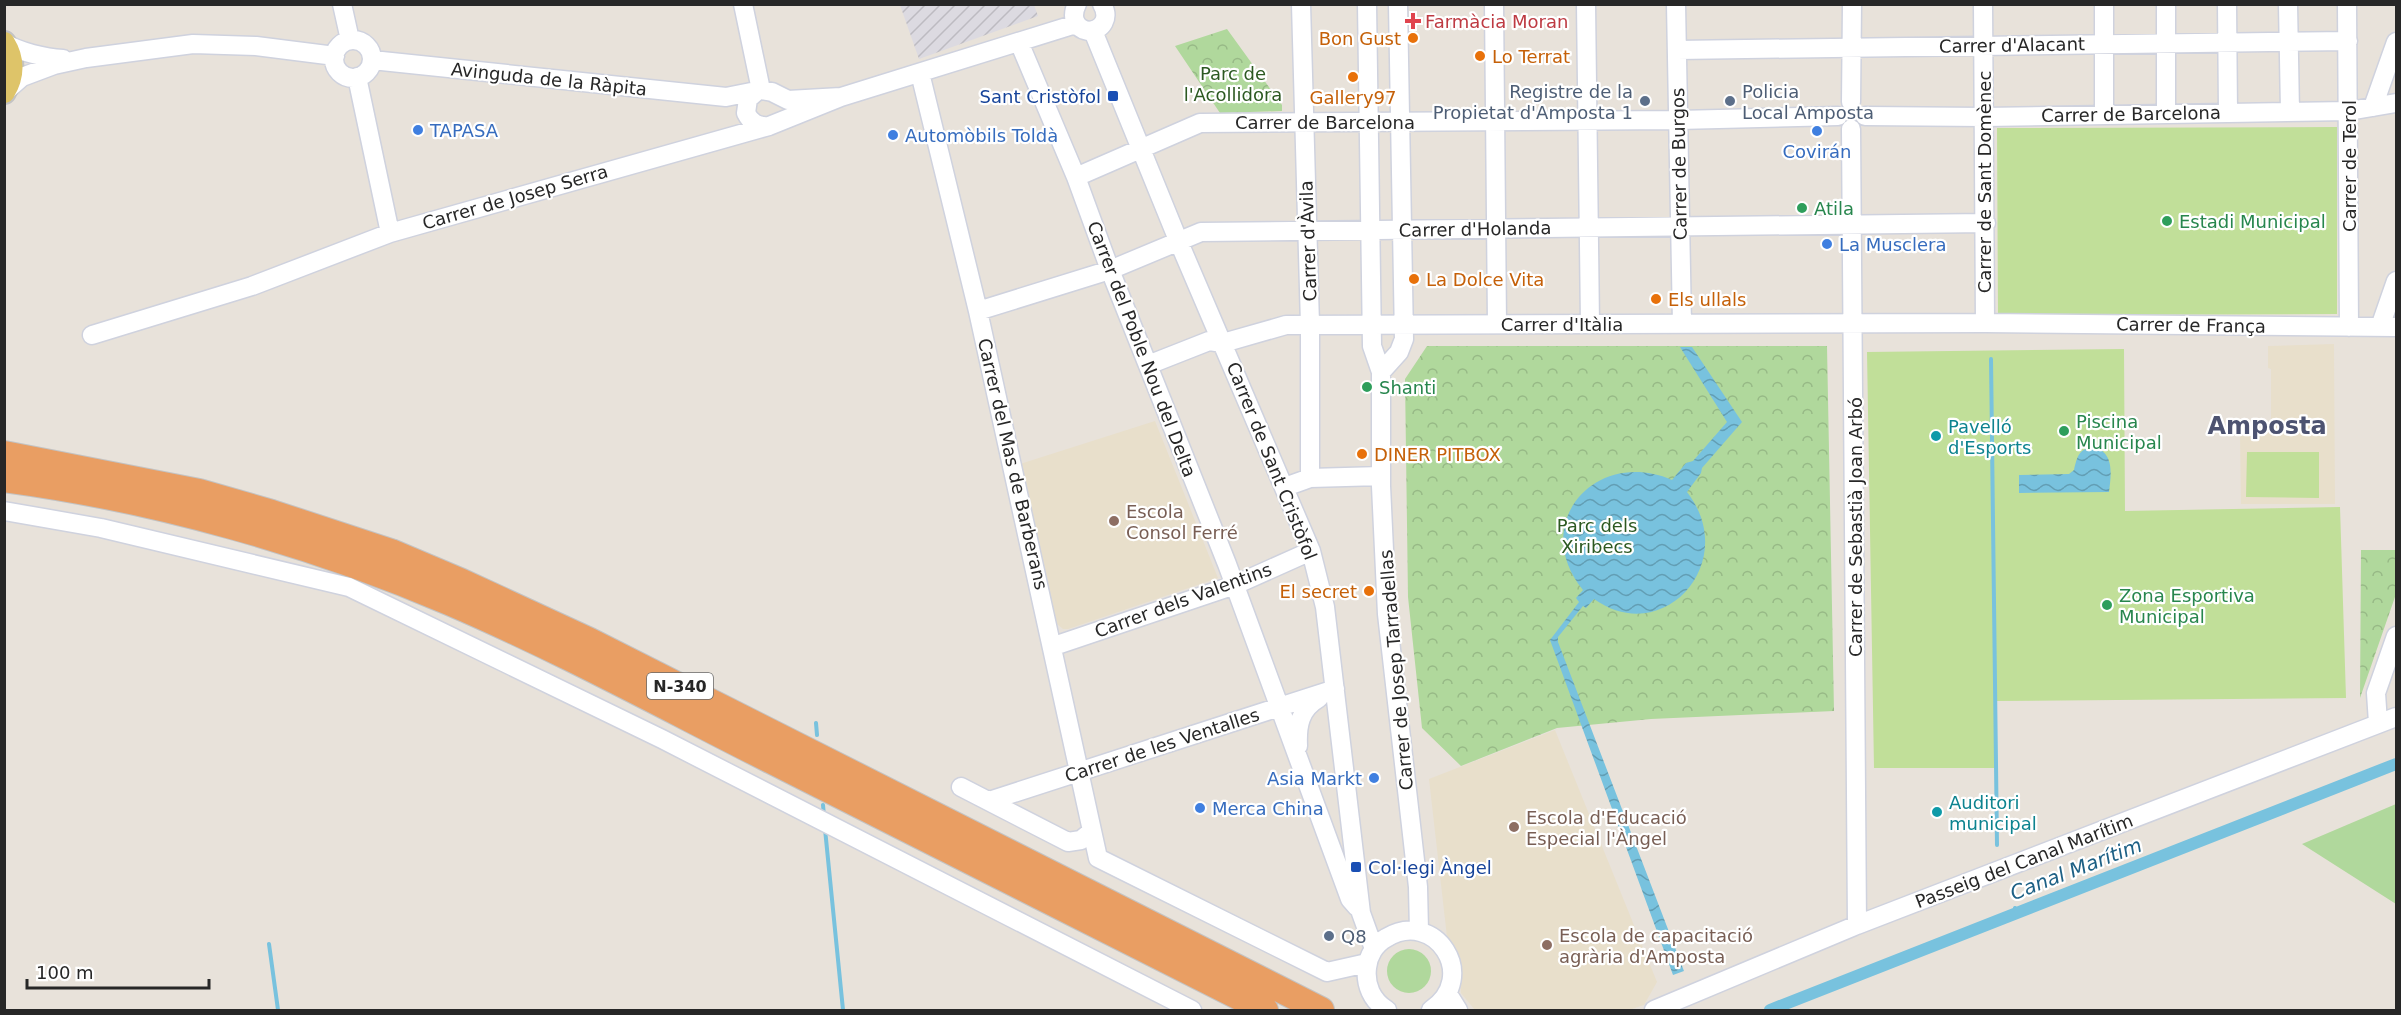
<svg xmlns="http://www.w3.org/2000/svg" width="2401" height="1015" viewBox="0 0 2401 1015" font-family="'DejaVu Sans',sans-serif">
<defs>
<pattern id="industrial-furrows" width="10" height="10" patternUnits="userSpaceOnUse" patternTransform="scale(1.5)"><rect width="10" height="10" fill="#dcdae1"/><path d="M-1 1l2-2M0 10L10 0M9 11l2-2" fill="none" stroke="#bdbbc1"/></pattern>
<pattern id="forest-crowns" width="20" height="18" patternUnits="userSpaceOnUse" patternTransform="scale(1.5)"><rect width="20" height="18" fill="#b0d89c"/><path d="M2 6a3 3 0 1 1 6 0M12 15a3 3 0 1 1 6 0" fill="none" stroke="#97b986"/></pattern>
<pattern id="water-waves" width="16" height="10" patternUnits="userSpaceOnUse" patternTransform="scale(1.5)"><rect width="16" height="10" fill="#78c2de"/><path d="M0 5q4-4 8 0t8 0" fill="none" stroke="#629eb4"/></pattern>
</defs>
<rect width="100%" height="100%" fill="#e8e2da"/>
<path fill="url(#industrial-furrows)" d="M 900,5 L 1034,5 L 1038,16 L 919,59 Z"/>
<path fill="#e8dfcb" d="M 2334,344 L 2335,504 L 2241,504 L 2240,431 L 2271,431 L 2271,369 L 2268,368 L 2268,346 Z
M 1155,421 L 1218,578 L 1068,629 L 1063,629 L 1057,624 L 1020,464 Z
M 1555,730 L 1657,982 L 1644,1005 L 1629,1010 L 1475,1010 L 1461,993 L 1458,954 L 1447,937 L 1429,779 Z"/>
<path fill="#b0d89c" d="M 2396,804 L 2396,904 L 2302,844 Z
M1387 971a22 22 0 1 1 44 0a22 22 0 1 1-44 0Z"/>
<path fill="url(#forest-crowns)" d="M 1227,29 L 1282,105 L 1282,111 L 1220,113 L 1175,46 Z
M 1427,346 L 1827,346 L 1834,711 L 1651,719 L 1557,728 L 1461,766 L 1422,728 L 1408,597 L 1405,379 Z
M 2361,550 L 2396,550 L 2396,594 L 2360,698 Z"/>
<path fill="#c1df99" d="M 2337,127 L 2337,314 L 1998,315 L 1997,128 Z
M 2124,349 L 2125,511 L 2340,507 L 2346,698 L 1995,701 L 1996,768 L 1874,768 L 1867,352 Z
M 2247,452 L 2319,452 L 2319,498 L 2246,497 Z"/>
<path fill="url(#water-waves)" d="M 1680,347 L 1692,347 L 1742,422 L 1702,468 L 1701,473 L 1687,492 C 1741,561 1664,649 1594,599 L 1586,608 L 1583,606 L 1558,637 L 1558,642 L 1684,971 L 1673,975 L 1550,640 L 1579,602 L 1576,598 L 1583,590 C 1529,524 1595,447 1672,480 L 1686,463 L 1693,461 L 1727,422 Z
M 2094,447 C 2115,453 2111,475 2109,492 L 2019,493 L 2019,475 L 2069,474 L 2074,470 C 2077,457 2079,448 2094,447 Z"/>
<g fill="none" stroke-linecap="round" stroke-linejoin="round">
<path stroke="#78c2de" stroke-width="4" d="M 1991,359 L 1997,845
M 816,723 L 817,735
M 823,805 L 824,816
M 825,829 L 843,1010
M 2015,908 L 2017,914
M 269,944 L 278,1010"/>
<path stroke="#78c2de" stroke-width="12" d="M 1770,1010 L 2396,764"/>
<g stroke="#cfd2de" stroke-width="21">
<path id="minor" d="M 342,4 L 350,40
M 743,4 L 761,90
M 1077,4 C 1071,16 1074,28 1088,31 C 1103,30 1110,18 1102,4
M 1301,4 L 1310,325 L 1310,478
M 1367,4 L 1372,346 L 1381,372 L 1381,486 L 1387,614 L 1418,887 L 1419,931
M 1494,4 L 1497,324
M 1586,4 L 1590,324
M 1676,4 L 1682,324
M 1983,4 L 1985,323
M 2166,4 L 2166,114
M 2227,4 L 2228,113
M 2288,4 L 2290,112
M 2347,4 L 2349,327
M 1093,31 L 1178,240 L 1311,551 L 1325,607 L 1361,913 L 1374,949
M334 59a19 19 0 1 1 38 0a19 19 0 1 1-38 0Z
M 4,42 C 17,52 47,58 63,59
M 1019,42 L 1076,177 L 1110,270 L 1227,564 L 1350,899 L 1357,907
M 1677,50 L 2348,41
M 372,60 L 726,97 L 761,90 L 772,92 L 788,100 L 841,97
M 920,73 L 978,311 L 1098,858 L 1327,972 L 1367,963
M 357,77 L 390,233
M 5,92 L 22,77 L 54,65 L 86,58 L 193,44 L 256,46 L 335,56
M 756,92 L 748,99 L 746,113 C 751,123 758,127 769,126 L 841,97 L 1076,24
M 1851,102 L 1852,4
M 2373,107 L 2396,42
M 2104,115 L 2104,4
M 1865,116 L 1984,117 L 2349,111 L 2396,103
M 1851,129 L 1857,925
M 1076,177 L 1200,123 L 1678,120 L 1838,116
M 978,311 L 1110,270 L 1201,232 L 1986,223
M 2380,327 L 2396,281
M 92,335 L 252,286 L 390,233 L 769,126
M 1148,365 L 1209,341 L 1223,343 L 1286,325 L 1985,323 L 2396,327
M 1381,372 L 1399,352 L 1404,339 L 1398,4
M 1285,487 L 1310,478 L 1381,476
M 4,511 L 101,528 L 349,587 L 662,739 L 1192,1010
M 1054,646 L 1235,585 L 1311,551
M 2378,723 L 2376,693 L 2396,636
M 1298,746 C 1297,725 1300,709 1319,698
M 961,787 L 1068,842 L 1081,840 L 1092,831
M 989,801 L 1335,689
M 1448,994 L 1458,1010
M 1387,1010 C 1372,1001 1365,985 1367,968 C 1368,956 1375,944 1386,938 C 1435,908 1480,977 1431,1010
M 1654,1010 L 1857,925 L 2396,717"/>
</g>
<g stroke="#c3c3c3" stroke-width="26">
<path id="major" d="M 4,43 C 14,59 14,76 4,92"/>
</g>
<g stroke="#c3c3c3" stroke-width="28">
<path id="highway" d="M 4,454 L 199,492 L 272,513 L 391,552 L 462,582 L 590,641 L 1321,1010
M 4,479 C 155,499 310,543 449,602 C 559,649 665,707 772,761 C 936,844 1100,927 1265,1010"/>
</g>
<use href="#minor" stroke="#fff" stroke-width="18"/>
<use href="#major" stroke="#dec469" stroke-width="22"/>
<use href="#highway" stroke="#e99e63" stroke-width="26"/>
</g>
<path fill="#e0444e" stroke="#fff" stroke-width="2" d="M1410 12h6v6h6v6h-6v6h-6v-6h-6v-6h6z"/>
<g fill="#e8710a" stroke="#fff" stroke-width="2">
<circle cx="1413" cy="38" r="6"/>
<circle cx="1480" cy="56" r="6"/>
<circle cx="1353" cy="77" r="6"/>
<circle cx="1414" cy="279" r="6"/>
<circle cx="1656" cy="299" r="6"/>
<circle cx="1362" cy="454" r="6"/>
<circle cx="1369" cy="591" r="6"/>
</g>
<g fill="#1a4fb4" stroke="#fff" stroke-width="2">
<rect x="1107" y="90" width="12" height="12" rx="3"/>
<rect x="1350" y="861" width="12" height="12" rx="3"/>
</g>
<g fill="#5c6f8a" stroke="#fff" stroke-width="2">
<circle cx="1645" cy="101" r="6"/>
<circle cx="1730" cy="101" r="6"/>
<circle cx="1329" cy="936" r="6"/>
</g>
<g fill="#3f7fe0" stroke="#fff" stroke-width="2">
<circle cx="418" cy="130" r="6"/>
<circle cx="1817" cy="131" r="6"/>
<circle cx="893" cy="135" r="6"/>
<circle cx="1827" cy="244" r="6"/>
<circle cx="1374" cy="778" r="6"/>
<circle cx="1200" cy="808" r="6"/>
</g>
<g fill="#2e9e5b" stroke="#fff" stroke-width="2">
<circle cx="1802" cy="208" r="6"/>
<circle cx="2167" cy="221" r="6"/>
<circle cx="1367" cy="387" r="6"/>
<circle cx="2064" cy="431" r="6"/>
<circle cx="2107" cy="605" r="6"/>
</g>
<g fill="#0f9aa8" stroke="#fff" stroke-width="2">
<circle cx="1936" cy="436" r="6"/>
<circle cx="1937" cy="812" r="6"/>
</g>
<g fill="#8d6e63" stroke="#fff" stroke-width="2">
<circle cx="1114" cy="521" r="6"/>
<circle cx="1514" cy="827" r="6"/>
<circle cx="1547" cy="945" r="6"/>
</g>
<g text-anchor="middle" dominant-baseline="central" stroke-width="4.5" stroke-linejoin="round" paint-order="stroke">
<rect fill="#fff" stroke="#686868" stroke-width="1.5" x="647" y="673" width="66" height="26" rx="4.5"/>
<g font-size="16" font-weight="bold" fill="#272727">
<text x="680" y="686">N-340</text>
</g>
<g font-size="18" fill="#be3a42" stroke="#fff" text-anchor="start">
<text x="1425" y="21">Farmàcia Moran</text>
</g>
<g font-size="18" fill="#c56008" stroke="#fff" text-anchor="start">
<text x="1401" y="38" text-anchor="end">Bon Gust</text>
<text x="1492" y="56">Lo Terrat</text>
<text x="1353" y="97" text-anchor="middle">Gallery97</text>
<text x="1426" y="279">La Dolce Vita</text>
<text x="1668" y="299">Els ullals</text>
<text x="1374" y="454">DINER PITBOX</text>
<text x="1357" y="591" text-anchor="end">El secret</text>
</g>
<g font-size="18" fill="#272727" stroke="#fff">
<text transform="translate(2012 45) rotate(-1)">Carrer d'Alacant</text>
<text transform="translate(549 79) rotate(6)">Avinguda de la Ràpita</text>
<text transform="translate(2131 114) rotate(-1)">Carrer de Barcelona</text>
<text x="1325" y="122">Carrer de Barcelona</text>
<text transform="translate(1679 164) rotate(-91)">Carrer de Burgos</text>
<text transform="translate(2349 166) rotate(-90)">Carrer de Terol</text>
<text transform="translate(1984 182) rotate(-90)">Carrer de Sant Domènec</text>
<text transform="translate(515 197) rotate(-16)">Carrer de Josep Serra</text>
<text transform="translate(1475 229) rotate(-1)">Carrer d'Holanda</text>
<text transform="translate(1308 241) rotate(-92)">Carrer d'Àvila</text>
<text x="1562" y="324">Carrer d'Itàlia</text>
<text transform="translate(2191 325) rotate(1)">Carrer de França</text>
<text transform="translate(1142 349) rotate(69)">Carrer del Poble Nou del Delta</text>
<text transform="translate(1272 461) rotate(68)">Carrer de Sant Cristòfol</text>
<text transform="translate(1013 464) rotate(77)">Carrer del Mas de Barberans</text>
<text transform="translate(1855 527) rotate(-90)">Carrer de Sebastià Joan Arbó</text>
<text transform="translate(1183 600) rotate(-20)">Carrer dels Valentins</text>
<text transform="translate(1396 670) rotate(-95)">Carrer de Josep Tarradellas</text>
<text transform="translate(1162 745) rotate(-18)">Carrer de les Ventalles</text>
<text transform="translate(2024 861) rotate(-21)">Passeig del Canal Marítim</text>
</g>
<g font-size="18" fill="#2c5921" stroke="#fff">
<text x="1233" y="73">Parc de<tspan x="1233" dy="21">l'Acollidora</tspan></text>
<text x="1597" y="525">Parc dels<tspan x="1597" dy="21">Xiribecs</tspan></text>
</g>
<g font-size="18" fill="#4e5e75" stroke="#fff" text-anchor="start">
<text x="1633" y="91" text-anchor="end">Registre de la<tspan x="1633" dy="21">Propietat d'Amposta 1</tspan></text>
<text x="1742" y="91">Policia<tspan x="1742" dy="21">Local Amposta</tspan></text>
<text x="1341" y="936">Q8</text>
</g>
<g font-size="18" fill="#164399" stroke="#fff" text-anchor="end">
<text x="1101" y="96">Sant Cristòfol</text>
<text x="1368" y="867" text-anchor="start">Col·legi Àngel</text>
</g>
<g font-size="18" fill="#366cbe" stroke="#fff" text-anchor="start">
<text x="430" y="130">TAPASA</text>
<text x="905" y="135">Automòbils Toldà</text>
<text x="1817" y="151" text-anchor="middle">Covirán</text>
<text x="1839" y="244">La Musclera</text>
<text x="1362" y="778" text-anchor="end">Asia Markt</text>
<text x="1212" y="808">Merca China</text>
</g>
<g font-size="18" fill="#27864d" stroke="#fff" text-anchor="start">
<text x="1814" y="208">Atila</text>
<text x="2179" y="221">Estadi Municipal</text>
<text x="1379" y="387">Shanti</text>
<text x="2076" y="421">Piscina<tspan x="2076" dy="21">Municipal</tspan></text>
<text x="2119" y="595">Zona Esportiva<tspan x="2119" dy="21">Municipal</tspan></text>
</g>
<g font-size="18" fill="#0d838f" stroke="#fff" text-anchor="start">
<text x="1948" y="426">Pavelló<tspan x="1948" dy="21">d'Esports</tspan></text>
<text x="1949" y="802">Auditori<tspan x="1949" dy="21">municipal</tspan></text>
</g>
<g font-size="18" fill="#785e54" stroke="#fff" text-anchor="start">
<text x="1126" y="511">Escola<tspan x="1126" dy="21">Consol Ferré</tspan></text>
<text x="1526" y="817">Escola d'Educació<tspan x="1526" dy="21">Especial l'Àngel</tspan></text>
<text x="1559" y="935">Escola de capacitació<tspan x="1559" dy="21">agrària d'Amposta</tspan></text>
</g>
<g font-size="20" font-style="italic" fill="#1d6085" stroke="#fff">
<text transform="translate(2076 869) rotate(-21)">Canal Marítim</text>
</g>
<g font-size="24" font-weight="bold" fill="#4d5371" stroke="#fff">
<text x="2267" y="426">Amposta</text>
</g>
</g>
<rect width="2401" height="1015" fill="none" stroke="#272727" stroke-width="12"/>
<path d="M27 979v9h182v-9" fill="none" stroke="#272727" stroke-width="3"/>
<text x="36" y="979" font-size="18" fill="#272727" stroke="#ffffff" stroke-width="4.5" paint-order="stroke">100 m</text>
</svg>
